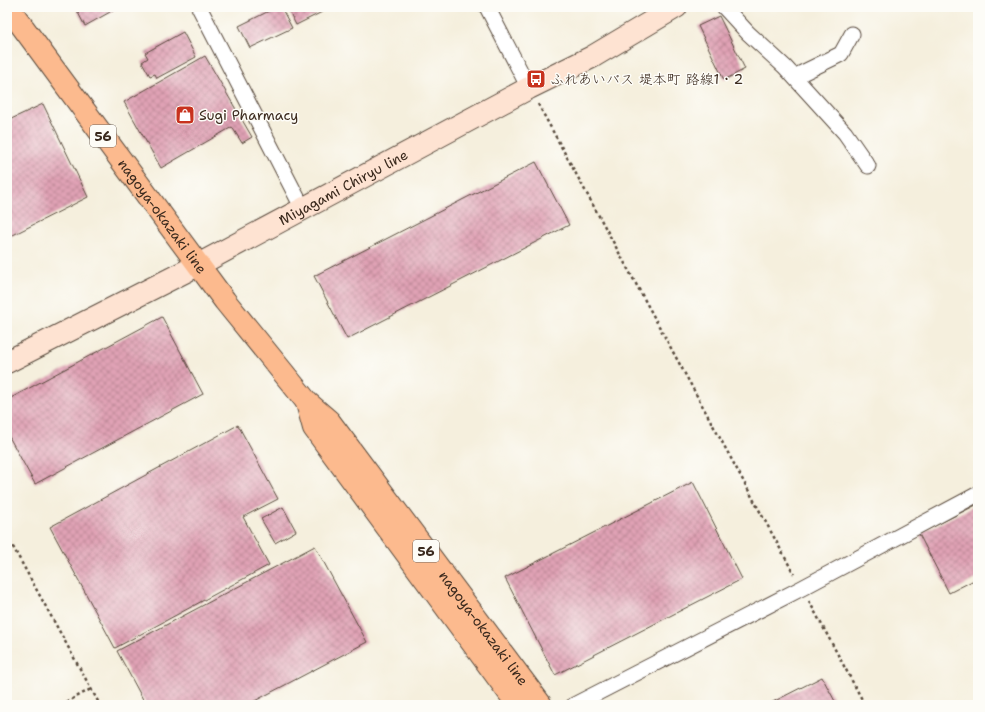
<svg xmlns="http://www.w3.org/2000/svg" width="985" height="712" viewBox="0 0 985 712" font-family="'Shantell Sans','Klee One',sans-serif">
<defs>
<pattern id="building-cross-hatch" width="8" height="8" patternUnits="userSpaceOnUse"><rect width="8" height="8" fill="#e0a2b5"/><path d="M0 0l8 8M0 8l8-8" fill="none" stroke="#b78493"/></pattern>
</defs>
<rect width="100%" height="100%" fill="#fdfcf7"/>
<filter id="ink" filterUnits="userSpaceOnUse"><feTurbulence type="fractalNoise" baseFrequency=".025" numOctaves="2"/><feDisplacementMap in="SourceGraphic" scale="8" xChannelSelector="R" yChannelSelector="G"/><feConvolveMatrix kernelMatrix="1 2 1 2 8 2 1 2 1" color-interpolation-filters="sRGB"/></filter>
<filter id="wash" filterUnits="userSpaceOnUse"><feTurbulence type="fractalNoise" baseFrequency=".012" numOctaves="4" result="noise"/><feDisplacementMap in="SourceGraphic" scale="16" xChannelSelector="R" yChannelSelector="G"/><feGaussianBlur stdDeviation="0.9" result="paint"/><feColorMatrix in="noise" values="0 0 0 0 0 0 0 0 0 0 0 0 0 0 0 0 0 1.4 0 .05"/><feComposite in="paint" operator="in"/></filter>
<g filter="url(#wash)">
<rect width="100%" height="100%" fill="#f5efdd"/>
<g id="blocks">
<path fill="url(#building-cross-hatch)" d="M 75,7 L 119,7 L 85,26 Z
M 277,7 L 281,7 L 292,28 L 250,48 L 239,26 Z
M 287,7 L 332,7 L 296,25 Z
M 719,16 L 745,69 L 724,80 L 698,26 Z
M 183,32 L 196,57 L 157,78 L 155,74 L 150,76 L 142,62 L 148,58 L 145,53 Z
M 205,56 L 252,137 L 242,143 L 232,127 L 161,168 L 124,102 Z
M 43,104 L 88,197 L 7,238 L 7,121 Z
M 536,162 L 569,225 L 347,339 L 314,276 Z
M 162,317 L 203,394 L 35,484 L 7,433 L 7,400 Z
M 238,425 L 278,499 L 243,517 L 269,565 L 115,648 L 50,527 Z
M 693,482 L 742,579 L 555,675 L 505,578 Z
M 978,504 L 978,578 L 949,593 L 919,534 Z
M 283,507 L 296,531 L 275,543 L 261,519 Z
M 315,546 L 367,642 L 247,705 L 146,705 L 117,651 Z
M 822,677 L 837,705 L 767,705 Z"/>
</g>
</g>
<g filter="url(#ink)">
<use href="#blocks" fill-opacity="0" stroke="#57483b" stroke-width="1"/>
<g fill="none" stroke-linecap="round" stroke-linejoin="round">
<g stroke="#57483b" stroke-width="17">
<path id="minor" d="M 199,7 L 303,209
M 487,7 L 529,88
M 724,7 L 748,33 L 785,67 L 845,133 L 868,166
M 794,77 L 841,54 L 852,34
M 574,705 L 802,588 L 978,494"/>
</g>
<g stroke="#57483b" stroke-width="24">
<g id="secondary">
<path id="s1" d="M 7,362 L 198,265 L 529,88 L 592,57 L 676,7"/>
</g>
</g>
<g stroke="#57483b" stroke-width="24">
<g id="primary">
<path id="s2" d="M 8,7 L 225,301 L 307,402 L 329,421 L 541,705"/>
<path d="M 307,403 L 314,428 L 518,705"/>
</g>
</g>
<path stroke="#57483b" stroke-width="2.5" stroke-dasharray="3 3" stroke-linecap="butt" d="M 538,104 L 794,574
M 7,536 L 100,705
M 809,601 L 865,705
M 61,705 L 91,689"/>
<use href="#minor" stroke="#fff" stroke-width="15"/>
<use href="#secondary" stroke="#fee3d2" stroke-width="22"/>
<use href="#primary" stroke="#fcba8e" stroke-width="22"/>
</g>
</g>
<defs>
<g id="bus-square" transform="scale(1)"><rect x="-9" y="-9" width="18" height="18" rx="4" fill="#c8321e" stroke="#fdfcf7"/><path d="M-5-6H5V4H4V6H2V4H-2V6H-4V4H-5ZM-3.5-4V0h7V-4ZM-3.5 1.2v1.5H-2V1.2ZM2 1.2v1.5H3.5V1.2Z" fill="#fff"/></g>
<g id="shop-square" transform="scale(1)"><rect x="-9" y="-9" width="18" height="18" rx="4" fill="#c8321e" stroke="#fdfcf7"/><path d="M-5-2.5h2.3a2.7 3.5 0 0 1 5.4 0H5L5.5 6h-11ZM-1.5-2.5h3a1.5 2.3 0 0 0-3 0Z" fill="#fff"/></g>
</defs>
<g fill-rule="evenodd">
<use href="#bus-square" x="536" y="79"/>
<use href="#shop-square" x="185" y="115"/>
</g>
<g text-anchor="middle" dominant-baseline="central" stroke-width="3" stroke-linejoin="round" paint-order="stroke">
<g fill="#fdfcf7" stroke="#75695f" stroke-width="1">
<rect x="90" y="125" width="26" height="22" rx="3"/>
<rect x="413" y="540" width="26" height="22" rx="3"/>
</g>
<g font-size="13" font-weight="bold" fill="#3b2a1e">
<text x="103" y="136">56</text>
<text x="426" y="551">56</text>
</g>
<g font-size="14" fill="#3b2a1e" stroke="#fdfcf7" text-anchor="start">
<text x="550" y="79">ふれあいバス 堤本町 路線1・2</text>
<text x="199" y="115">Sugi Pharmacy</text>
</g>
<g font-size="14" fill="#3b2a1e" stroke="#fdfcf7">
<text stroke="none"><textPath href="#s1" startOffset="379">Miyagami Chiryu line</textPath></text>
<text stroke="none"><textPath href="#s2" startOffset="260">nagoya-okazaki line</textPath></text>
<text stroke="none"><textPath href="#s2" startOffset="783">nagoya-okazaki line</textPath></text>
</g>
</g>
<rect width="985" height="712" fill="none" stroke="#fdfcf7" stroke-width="24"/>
</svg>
